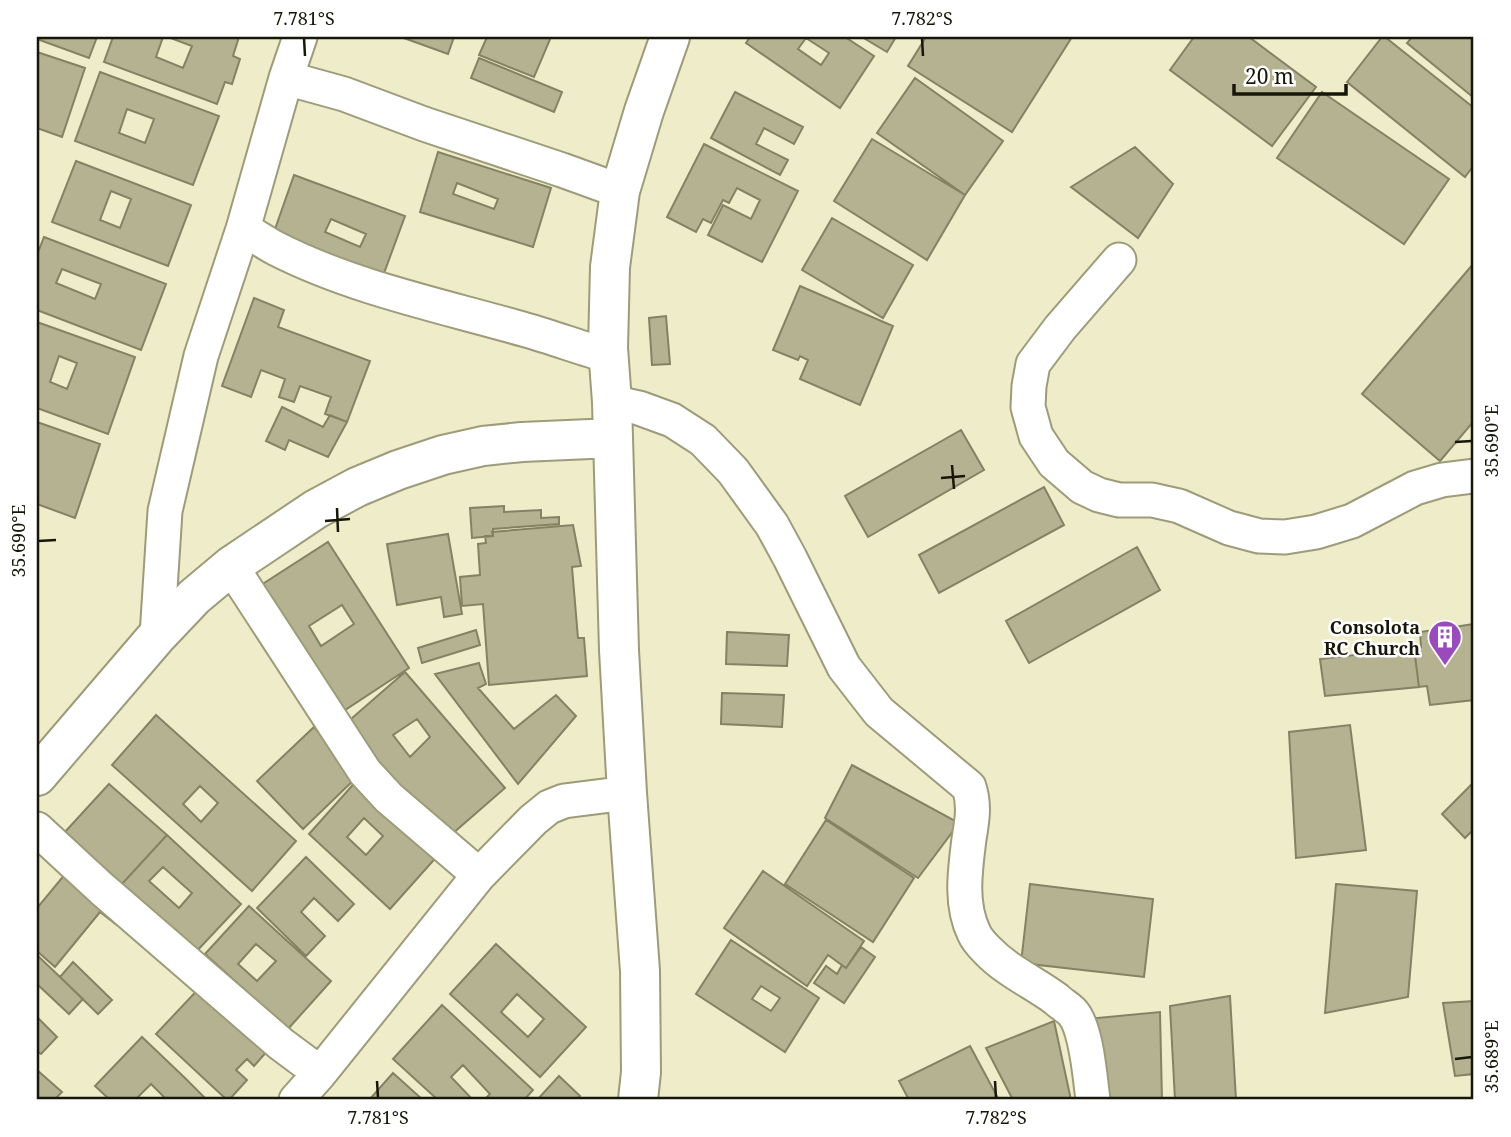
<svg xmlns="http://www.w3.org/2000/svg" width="1511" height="1137" viewBox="0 0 1511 1137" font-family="'Noto Serif',serif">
<rect width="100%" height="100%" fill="#eeecc9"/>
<path fill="#b4b291" stroke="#848262" stroke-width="2" fill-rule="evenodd" d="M 37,37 L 97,37 L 89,58 L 37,39 Z
M 113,37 L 163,37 L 156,57 L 183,68 L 192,46 L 168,37 L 239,37 L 233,56 L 240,59 L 232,84 L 225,82 L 217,104 L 104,62 Z
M 401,37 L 454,37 L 448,54 Z
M 487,37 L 551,37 L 534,77 L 479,55 Z
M 750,37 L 845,37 L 874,56 L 840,108 L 746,43 ZM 806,38 L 829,53 L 821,65 L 798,49 Z
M 862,37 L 896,37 L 887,52 Z
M 926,37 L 1072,37 L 1012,132 L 908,66 Z
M 1194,37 L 1249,37 L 1316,87 L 1272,146 L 1170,70 Z
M 1382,37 L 1385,37 L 1474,108 L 1474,165 L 1465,177 L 1347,82 Z
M 1412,37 L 1474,37 L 1474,98 L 1407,43 Z
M 37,52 L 85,68 L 62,137 L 37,128 Z
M 479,58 L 562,92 L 554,112 L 471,78 Z
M 100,72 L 219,116 L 193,185 L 75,141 ZM 127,109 L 154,119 L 145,143 L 119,133 Z
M 915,78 L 1003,141 L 965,195 L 877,133 Z
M 735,92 L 803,127 L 794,144 L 764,128 L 756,144 L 788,160 L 780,175 L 711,138 Z
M 1322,92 L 1449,179 L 1404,244 L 1277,158 Z
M 872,139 L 965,195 L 927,260 L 834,201 Z
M 704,144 L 798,191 L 762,262 L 708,235 L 723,205 L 751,219 L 760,200 L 737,188 L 729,203 L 723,200 L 711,223 L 703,219 L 696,232 L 667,217 Z
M 1135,147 L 1173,184 L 1138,238 L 1071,187 Z
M 438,152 L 551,188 L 533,247 L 420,212 ZM 457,183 L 498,199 L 494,209 L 453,194 Z
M 76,161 L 191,205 L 168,266 L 52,222 ZM 111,191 L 131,199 L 120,228 L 100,220 Z
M 294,175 L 405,216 L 383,276 L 273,235 ZM 331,219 L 366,234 L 360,247 L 325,232 Z
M 832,218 L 913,265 L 883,318 L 802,270 Z
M 44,237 L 166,284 L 141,350 L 37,310 L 37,255 ZM 62,269 L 101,284 L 95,299 L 56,283 Z
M 1474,263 L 1474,421 L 1440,461 L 1362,394 Z
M 800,286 L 893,326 L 860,405 L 800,379 L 808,360 L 800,356 L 798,360 L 773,350 Z
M 254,298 L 284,310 L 278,327 L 370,361 L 347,422 L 325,414 L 331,397 L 300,386 L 294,402 L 279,397 L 285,379 L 261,370 L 251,397 L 222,386 Z
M 666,316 L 670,364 L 652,365 L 649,318 Z
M 37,322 L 135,357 L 108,434 L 37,408 ZM 59,356 L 77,363 L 67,389 L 50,382 Z
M 282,407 L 323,427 L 330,415 L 347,422 L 328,457 L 289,440 L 285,450 L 266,441 Z
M 37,422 L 100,444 L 75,518 L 37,504 Z
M 961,430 L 984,470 L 868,537 L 845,496 Z
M 1044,487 L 1064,525 L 939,593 L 919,555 Z
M 504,506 L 504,512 L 541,510 L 541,518 L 559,517 L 559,524 L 493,529 L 493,536 L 472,538 L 470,508 Z
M 573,525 L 581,566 L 572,567 L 578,638 L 584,638 L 587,676 L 489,685 L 483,604 L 462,606 L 460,577 L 480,575 L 478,544 L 486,543 L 485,536 L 493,536 L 492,532 Z
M 448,534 L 462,614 L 444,617 L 441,597 L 397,605 L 387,544 Z
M 328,542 L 409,668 L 342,712 L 261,585 ZM 342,605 L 354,624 L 321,646 L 309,626 Z
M 1137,547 L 1160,590 L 1029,663 L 1006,621 Z
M 1474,624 L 1474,700 L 1430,705 L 1427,686 L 1419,687 L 1414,648 L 1421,647 L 1420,632 Z
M 476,630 L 480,645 L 422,663 L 418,648 Z
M 727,632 L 789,635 L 787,666 L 726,664 Z
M 1414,648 L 1419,687 L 1325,696 L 1320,659 Z
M 479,663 L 486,684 L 478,688 L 514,729 L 556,695 L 576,716 L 518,784 L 435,674 Z
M 405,672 L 505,788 L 444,841 L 344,725 ZM 417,719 L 430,737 L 410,757 L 393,735 Z
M 722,693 L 784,695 L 782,727 L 721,724 Z
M 156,715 L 296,841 L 252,891 L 112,765 ZM 200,786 L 218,803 L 201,822 L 183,804 Z
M 1350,725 L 1366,850 L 1296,858 L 1289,732 Z
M 314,727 L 359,775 L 303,829 L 257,781 Z
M 852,765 L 959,823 L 918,878 L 825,818 Z
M 359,778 L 440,853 L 390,909 L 309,834 ZM 364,818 L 383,836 L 366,855 L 347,837 Z
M 1474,782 L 1474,829 L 1465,838 L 1442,814 Z
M 109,784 L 167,835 L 121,885 L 64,833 Z
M 826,820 L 914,878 L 873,942 L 785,884 Z
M 167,835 L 241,904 L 194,954 L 121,885 ZM 163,867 L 192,893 L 179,908 L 149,881 Z
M 306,857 L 354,904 L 338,921 L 314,898 L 301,912 L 325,936 L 306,956 L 257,908 Z
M 71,867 L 126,913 L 117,925 L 100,912 L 55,967 L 37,951 L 37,908 Z
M 763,871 L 864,941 L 846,968 L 828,955 L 807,986 L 724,928 Z
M 1030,884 L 1153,899 L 1144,977 L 1021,963 Z
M 1336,884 L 1417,891 L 1408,997 L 1325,1013 Z
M 249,906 L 331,981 L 288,1029 L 205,954 ZM 256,944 L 276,961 L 257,981 L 238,964 Z
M 731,940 L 819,998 L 785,1052 L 696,994 ZM 761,986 L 780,998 L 771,1011 L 752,999 Z
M 496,944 L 586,1027 L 540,1077 L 450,994 ZM 517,994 L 544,1019 L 528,1037 L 501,1012 Z
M 861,947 L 875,957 L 844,1003 L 814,983 L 826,966 L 837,974 L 842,965 L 846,968 Z
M 37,955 L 83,999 L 69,1014 L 37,984 Z
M 73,962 L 112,1000 L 98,1014 L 60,977 Z
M 206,981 L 269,1049 L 254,1066 L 247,1059 L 236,1070 L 247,1080 L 229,1100 L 227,1100 L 156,1034 Z
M 1230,996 L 1236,1100 L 1175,1100 L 1170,1006 Z
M 1474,1001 L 1474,1074 L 1455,1076 L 1443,1003 Z
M 442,1005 L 533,1090 L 524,1100 L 484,1100 L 490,1094 L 463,1065 L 451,1077 L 473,1100 L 438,1100 L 393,1059 Z
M 1160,1012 L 1162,1100 L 1100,1100 L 1087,1019 Z
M 37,1017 L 57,1037 L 41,1054 L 37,1051 Z
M 1054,1021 L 1071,1100 L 1013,1100 L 986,1048 Z
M 142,1037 L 185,1078 L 207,1100 L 167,1100 L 151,1084 L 135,1100 L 110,1100 L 95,1086 Z
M 970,1046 L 999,1100 L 909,1100 L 899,1081 Z
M 37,1070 L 62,1092 L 54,1100 L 37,1100 Z
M 393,1073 L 423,1100 L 369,1100 Z
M 559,1076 L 580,1096 L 576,1100 L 537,1100 Z"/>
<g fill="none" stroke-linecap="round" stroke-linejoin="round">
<g stroke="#9d9b7a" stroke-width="37">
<path id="minor" d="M 286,78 L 344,94 L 424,124 L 562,170 L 620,191
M 243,229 C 254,235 264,242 275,248 C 353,288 443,306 526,330 C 554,338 581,348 609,356
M 1119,260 L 1060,328 L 1033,364 L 1029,386 L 1028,407 L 1036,436 L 1054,463 L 1082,487 L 1099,495 L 1119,500 L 1152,500 L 1179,506 L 1229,528 L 1259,536 L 1285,537 L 1316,532 L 1352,521 L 1415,488 L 1442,480 L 1474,476
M 612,402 L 639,408 L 672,420 L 703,440 L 733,471 L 772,525 L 790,558 L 844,667 L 879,712 L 969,787 C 975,805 972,821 969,839 C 965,871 960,904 974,933 C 977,940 982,945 987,950 C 1007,971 1033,982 1056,999 C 1061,1004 1069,1008 1073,1013 C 1087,1030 1090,1078 1093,1100
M 231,566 L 365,772 L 389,798 L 479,875
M 157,636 L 165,511 L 201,356 L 243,229 L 286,78 L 300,37
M 37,829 L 102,889 L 281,1044 L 320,1073
M 296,1100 L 320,1073 L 479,875 L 533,820 L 549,807 L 564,801 L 627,793"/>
</g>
<g stroke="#9d9b7a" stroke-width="42">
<path id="tertiary" d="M 37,776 L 157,636 L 194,597 L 231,566 L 316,509 L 357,487 L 398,470 L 443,455 L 483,446 L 522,442 L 613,438
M 638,1100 L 641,1072 L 640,971 L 627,793 L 619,650 L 612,402 L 608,348 L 610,267 L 620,191 L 644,111 L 670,37"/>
</g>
<use href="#minor" stroke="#fff" stroke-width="33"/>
<use href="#tertiary" stroke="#fff" stroke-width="38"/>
</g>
<path fill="none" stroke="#171609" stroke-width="2.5" d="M 304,38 L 305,56M 922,38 L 923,56M 1455,442 L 1472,441M 952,465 L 954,489M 941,478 L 965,476M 337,508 L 338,532M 325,521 L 350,519M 38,541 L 56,540M 1455,1059 L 1472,1057M 377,1081 L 378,1098M 995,1081 L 996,1098"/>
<defs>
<g id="building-pin" transform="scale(1.75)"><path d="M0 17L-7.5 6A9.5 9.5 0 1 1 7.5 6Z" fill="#9a4bbb" stroke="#fff"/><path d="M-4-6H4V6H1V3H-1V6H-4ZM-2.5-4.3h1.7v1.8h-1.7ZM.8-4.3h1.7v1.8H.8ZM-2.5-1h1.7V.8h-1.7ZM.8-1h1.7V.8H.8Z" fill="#fff"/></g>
</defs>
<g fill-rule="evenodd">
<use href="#building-pin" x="1445" y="637"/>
</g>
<g text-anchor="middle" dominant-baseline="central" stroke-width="5" stroke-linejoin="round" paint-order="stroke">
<g font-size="18" font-weight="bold" fill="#171609" stroke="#fff" text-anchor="end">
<text x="1420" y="627">Consolota<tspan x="1420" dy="21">RC Church</tspan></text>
</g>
</g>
<rect width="1511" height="1137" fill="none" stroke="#ffffff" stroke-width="77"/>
<path d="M1234 84v10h112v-10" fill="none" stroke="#171609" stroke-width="3.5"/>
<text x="1245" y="84" font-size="21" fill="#171609" stroke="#ffffff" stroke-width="5" paint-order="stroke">20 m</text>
<rect x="38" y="38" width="1434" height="1060" fill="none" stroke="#171609" stroke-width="2.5"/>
<g font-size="18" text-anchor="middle" fill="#171609">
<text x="304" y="25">7.781°S</text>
<text x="922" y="25">7.782°S</text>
<text transform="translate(1492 441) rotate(-90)" y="6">35.690°E</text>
<text transform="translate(19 541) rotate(-90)" y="6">35.690°E</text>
<text transform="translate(1492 1057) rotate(-90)" y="6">35.689°E</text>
<text x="378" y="1124">7.781°S</text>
<text x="996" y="1124">7.782°S</text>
</g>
</svg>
